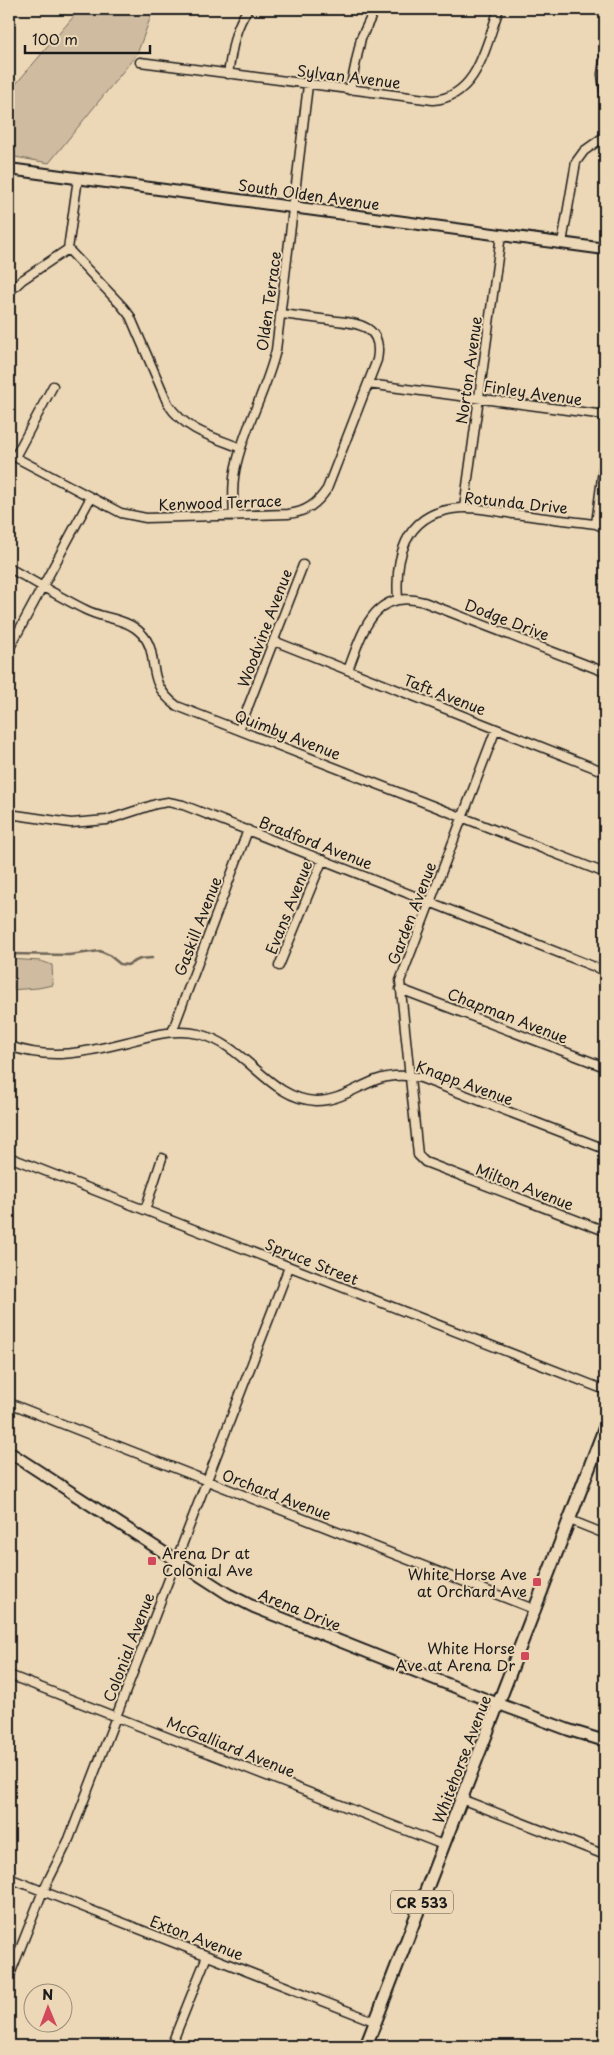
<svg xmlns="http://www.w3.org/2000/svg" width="614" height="2055" viewBox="0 0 614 2055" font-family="'Playpen Sans',sans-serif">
<rect width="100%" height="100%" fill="#ecd7b6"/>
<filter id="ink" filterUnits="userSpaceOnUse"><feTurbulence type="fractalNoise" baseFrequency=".02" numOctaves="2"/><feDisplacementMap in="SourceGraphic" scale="10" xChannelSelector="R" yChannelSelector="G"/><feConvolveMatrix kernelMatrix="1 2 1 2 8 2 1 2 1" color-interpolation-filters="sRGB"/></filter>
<g filter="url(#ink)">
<path fill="#cebba0" stroke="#756c5e" d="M 80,9 L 160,9 L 151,16 L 137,54 L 49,163 L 9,156 L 9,92 Z
M 9,959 L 41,961 L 52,965 L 53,985 L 38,988 L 9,990 Z"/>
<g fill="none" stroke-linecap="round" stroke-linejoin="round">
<path stroke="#6e6659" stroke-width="2.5" d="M 9,954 L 69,955 L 100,951 L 109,955 L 120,964 L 127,965 L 140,959 L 152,958"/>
<g stroke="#1c1c1c" stroke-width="11">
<path id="street" d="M 605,55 L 602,74 L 605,97
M 140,62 L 433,100 C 478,97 486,44 499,9
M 228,74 C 232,50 234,29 248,9
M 350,90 L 361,38 L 375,9
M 562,243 L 576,162 L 584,151 L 605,136
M 68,249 L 122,306 L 130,316 L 168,404 C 185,430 213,437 241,448
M 9,292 L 22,280 L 68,249 L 78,178
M 368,384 L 605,415
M 9,454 L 121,513 L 146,518 L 288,514 C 306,512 317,504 327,489 L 377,360 C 384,324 356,323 329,320 C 313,318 298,316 282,314
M 15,457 L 53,386
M 464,508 L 501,235
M 234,516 C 233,498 232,480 237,462 C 246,424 267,389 276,350 L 308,85
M 596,524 L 605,454
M 9,568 C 35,582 60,597 86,610 C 104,619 126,618 141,633 C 162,654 142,681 177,706 L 605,873
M 398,599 C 395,559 404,516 452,509 C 472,506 493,511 513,514 C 540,517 568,521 596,524 L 605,528
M 274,641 L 605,772
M 9,649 L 91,497
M 348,670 C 362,634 373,587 424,602 L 605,672
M 496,729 L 400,981 L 418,1155 L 425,1162 L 605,1231
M 239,730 L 303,565
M 9,814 L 71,823 L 107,820 L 156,804 L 168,802 L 183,805 L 605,971
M 279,966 L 323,859
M 400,989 L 605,1067
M 172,1032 L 248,830
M 9,1046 C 54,1062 90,1051 135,1040 C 157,1034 177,1029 199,1034 C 247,1045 268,1099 316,1101 C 339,1101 355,1088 376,1080 C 390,1075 407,1075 421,1078 L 605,1149
M 9,1157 L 605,1390
M 145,1210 L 162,1158
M 9,1403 L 536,1610
M 570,1520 L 605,1534
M 9,1675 L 443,1845
M 461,1799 L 605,1855
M 9,1878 L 376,2022
M 9,1977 L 43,1891 L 69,1839 L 289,1267
M 171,2046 L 207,1956"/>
</g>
<g stroke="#1c1c1c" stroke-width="14">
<path id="secondary" d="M 9,169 L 605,249
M 9,1452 L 228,1594 L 254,1607 L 480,1697 L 569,1730 L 605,1741"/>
</g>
<g stroke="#1c1c1c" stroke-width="15">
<path id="primary" d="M 366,2046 L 605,1427"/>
</g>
<use href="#street" stroke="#ecd7b6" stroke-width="8"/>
<use href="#secondary" stroke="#ecd7b6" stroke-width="10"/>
<use href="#primary" stroke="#ecd7b6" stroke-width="11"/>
</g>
</g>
<g fill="#d1495b" stroke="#ecd7b6" stroke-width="2">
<rect x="147" y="1556" width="10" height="10" rx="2.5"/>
<rect x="532" y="1577" width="10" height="10" rx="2.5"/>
<rect x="520" y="1651" width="10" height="10" rx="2.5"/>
</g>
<g text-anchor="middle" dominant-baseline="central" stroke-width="4" stroke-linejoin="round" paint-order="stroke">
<rect fill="#ecd7b6" stroke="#5a544a" stroke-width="1" x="391" y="1890.5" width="62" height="23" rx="4"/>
<g font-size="14" font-weight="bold" fill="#1c1c1c">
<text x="422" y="1902">CR 533</text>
</g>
<g font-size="15" fill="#1c1c1c" stroke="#ecd7b6">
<text transform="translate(349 76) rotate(7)">Sylvan Avenue</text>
<text transform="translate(309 194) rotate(8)">South Olden Avenue</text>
<text transform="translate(268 301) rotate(-82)">Olden Terrace</text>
<text transform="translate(468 370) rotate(-82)">Norton Avenue</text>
<text transform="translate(533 392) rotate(8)">Finley Avenue</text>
<text transform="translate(220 502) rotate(-2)">Kenwood Terrace</text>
<text transform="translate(516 502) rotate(6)">Rotunda Drive</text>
<text transform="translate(507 619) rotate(21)">Dodge Drive</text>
<text transform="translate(264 628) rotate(-69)">Woodvine Avenue</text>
<text transform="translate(445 694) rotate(21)">Taft Avenue</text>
<text transform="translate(288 734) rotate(21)">Quimby Avenue</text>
<text transform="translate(316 842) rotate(21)">Bradford Avenue</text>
<text transform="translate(288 907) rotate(-68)">Evans Avenue</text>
<text transform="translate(411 913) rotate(-69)">Garden Avenue</text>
<text transform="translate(197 926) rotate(-69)">Gaskill Avenue</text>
<text transform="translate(508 1015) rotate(21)">Chapman Avenue</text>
<text transform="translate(465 1082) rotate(20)">Knapp Avenue</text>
<text transform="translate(525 1186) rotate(21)">Milton Avenue</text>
<text transform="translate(312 1261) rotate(22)">Spruce Street</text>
<text transform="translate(277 1494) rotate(21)">Orchard Avenue</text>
<text transform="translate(300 1609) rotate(22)">Arena Drive</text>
<text transform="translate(128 1647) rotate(-69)">Colonial Avenue</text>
<text transform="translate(231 1746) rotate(22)">McGalliard Avenue</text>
<text transform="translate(461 1759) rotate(-69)">Whitehorse Avenue</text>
<text transform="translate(197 1937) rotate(21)">Exton Avenue</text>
</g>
<g font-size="15" fill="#1c1c1c" stroke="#ecd7b6" text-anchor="end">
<text x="162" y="1552" text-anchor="start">Arena Dr at<tspan x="162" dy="17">Colonial Ave</tspan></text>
<text x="527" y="1573">White Horse Ave<tspan x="527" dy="17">at Orchard Ave</tspan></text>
<text x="515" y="1647">White Horse<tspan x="515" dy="17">Ave at Arena Dr</tspan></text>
</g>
</g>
<rect width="614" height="2055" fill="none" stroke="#ecd7b6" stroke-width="30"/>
<rect x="15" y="15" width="584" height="2025" fill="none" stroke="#1c1c1c" stroke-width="2" filter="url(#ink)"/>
<g transform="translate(48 2008) rotate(359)"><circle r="24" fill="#ecd7b6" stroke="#998c78"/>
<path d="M0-4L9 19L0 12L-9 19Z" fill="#d1495b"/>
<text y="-8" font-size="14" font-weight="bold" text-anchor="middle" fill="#1c1c1c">N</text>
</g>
<path d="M25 45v8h125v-8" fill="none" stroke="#1c1c1c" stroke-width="2.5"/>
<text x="32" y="45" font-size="15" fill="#1c1c1c" stroke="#ecd7b6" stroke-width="4" paint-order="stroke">100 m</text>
</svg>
